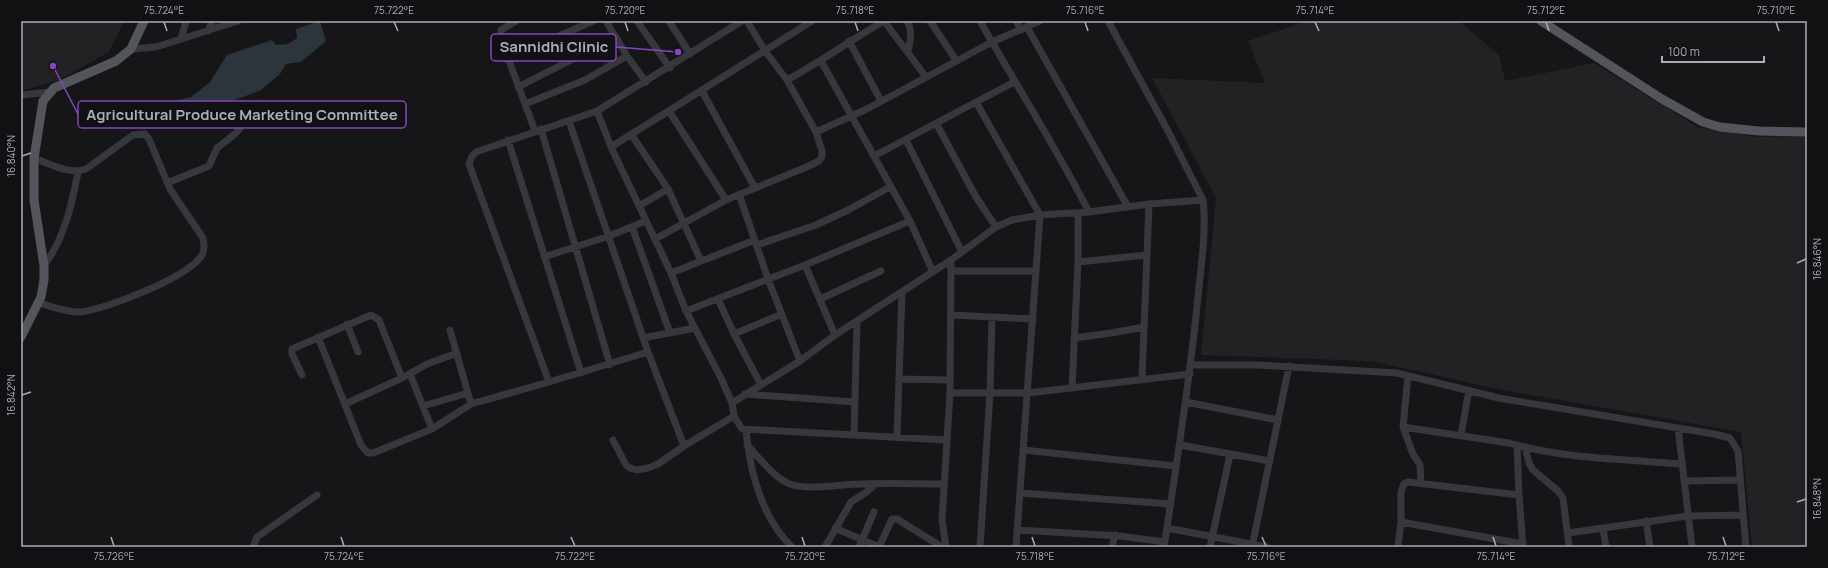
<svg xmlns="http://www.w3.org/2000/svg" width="1828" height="568" viewBox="0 0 1828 568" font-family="Manrope,sans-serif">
<rect width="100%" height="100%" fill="#161618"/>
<path fill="#222225" d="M 21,21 L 124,21 L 109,52 L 59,80 L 21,91 Z
M 1308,21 L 1459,21 L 1499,55 L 1505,81 L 1594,63 L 1698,127 L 1757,137 L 1807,136 L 1807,547 L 1752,547 L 1741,432 L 1502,390 L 1371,361 L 1201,355 L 1216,198 L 1152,78 L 1265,83 L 1248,41 Z"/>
<path fill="#2c353c" d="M 320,21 L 326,41 L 301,62 L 286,64 L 280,74 L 261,90 L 204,112 L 180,115 L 172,109 L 175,101 L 191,97 L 210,82 L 227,55 L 272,40 L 276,45 L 288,44 L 297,38 L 296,29 Z"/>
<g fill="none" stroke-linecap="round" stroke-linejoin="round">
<path stroke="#37383d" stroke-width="7" d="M 516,21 L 501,30 L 501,39 L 535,131
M 606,21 L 627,56 L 646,82
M 637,21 L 670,68
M 669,21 L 690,54
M 884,21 L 926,77
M 907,21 C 913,31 910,41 908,52
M 930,21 L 956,60
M 980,21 C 1016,85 1056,147 1089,212
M 1016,21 L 1021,30
M 1108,21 L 1168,131 L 1203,200 C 1207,232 1200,273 1197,306 C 1189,387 1176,467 1164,547
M 1027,27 L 1128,207
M 208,31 L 212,21
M 181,39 L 186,21
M 849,41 L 881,101
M 131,49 L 156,47 L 238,21
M 507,59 L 593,21
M 821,61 L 910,221 L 933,272
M 787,80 C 820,62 851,40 884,21
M 518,87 L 616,37
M 702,91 L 755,188
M 21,95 L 50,92
M 976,102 L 1040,215 L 1016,547
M 525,104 L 585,80 L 627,56
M 597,111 L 611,147 L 671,273 L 686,311 L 721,378 L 732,403 L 734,416 L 742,429 L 946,440
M 669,111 L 726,200
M 569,121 L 648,352 L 684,446
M 936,123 L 976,197 L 996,227
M 541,129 L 610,365
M 816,132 L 867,109 L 992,42 L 1040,21
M 631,134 L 668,189 L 701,261
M 508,140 L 581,373
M 906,140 L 962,252
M 611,147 L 812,21
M 874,156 L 1014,82
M 34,158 C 50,164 69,175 86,169 L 133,135 L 145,134 L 149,139 L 170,189 L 203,238 C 204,243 205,247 203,253 C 193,276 106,309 81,312 C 67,313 51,306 39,303
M 167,183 L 209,166 L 217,148 L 235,134 L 261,104
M 739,194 L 768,279 L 800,361
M 639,206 L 668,189
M 632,227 L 670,333
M 655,239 L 726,200 L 809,166 L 819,161 L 822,157 L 822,151 L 816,132 L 787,80 L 765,51 L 747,21
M 757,245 L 816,225 L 848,210 L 890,187
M 544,257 L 609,236 L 646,221
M 951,260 L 950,393 L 1028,393 L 1190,374
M 1078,262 L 1147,255
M 805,265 L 835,335
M 44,266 C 65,236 71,208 78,172
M 951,271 L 1036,271
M 671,273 L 755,240
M 718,299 L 734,334 L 761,385
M 820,299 L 881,271
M 686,311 L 805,265 L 910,221
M 951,315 L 1033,319
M 347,324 L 358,352
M 450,330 L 471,404
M 734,334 L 782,314
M 318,337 L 361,445 L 368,453 L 373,453 L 432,429 L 471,404 L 549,382
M 643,338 L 695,328
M 1074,338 L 1111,333 L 1144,327
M 648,352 L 549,382 L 469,164 L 472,156 L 476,152 L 597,111 L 742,21
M 1191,365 L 1257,365 L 1397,373 L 1499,398 L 1714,434 L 1730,438 L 1738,451 L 1746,547
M 410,374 L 432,429
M 302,375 L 292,354 L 292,349 L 371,315 L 379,320 L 402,378
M 1408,376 L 1403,427 L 1413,454 L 1420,465 L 1421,483
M 899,379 L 950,380
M 1142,379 L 1149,204
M 1072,388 L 1078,262 L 1078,213
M 745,394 L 855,402
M 1186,402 L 1278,420
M 732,403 L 800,361 L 835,335 L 951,260 L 996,227 L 1012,220 L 1040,215 L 1089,212 L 1149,204 L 1203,200
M 345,404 L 402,378 L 427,364 L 457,353
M 423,406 L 468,393
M 1403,427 L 1509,443 C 1564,459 1625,459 1682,464
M 1678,428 L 1692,547
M 746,430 C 750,472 761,517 792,547
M 854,435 L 857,321
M 1461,435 L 1469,390
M 897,437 L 902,292
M 613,440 L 626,465 L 630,468 L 637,470 L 648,468 L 658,464 L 684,446 L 734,416
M 747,445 C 760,458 775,480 793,485 C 812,490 841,484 861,484 C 888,483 916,484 944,484
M 1180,445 L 1270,461
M 1517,445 L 1519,495 L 1523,547
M 1525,447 L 1529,463 L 1533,470 L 1558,491 L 1563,498 L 1569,547
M 1023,450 L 1176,466
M 1684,481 L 1740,480
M 1020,493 L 1171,504
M 1646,521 L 1650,547
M 1401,522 L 1523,544
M 835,528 L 879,547
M 1167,528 L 1267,547
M 1603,529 L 1606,547
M 1017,530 L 1120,536 L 1165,542
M 1568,533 L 1688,516 L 1743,515
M 253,547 L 257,537 L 317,495
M 825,547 L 851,502 L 865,493 L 876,484
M 859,547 L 874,512
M 879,547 L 892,519 L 897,519 L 942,547
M 946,547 L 942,520 L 950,393
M 980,547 L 990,393 L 992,317
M 1112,547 L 1115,535
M 1210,547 L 1230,455
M 1252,547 L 1289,366
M 1398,547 L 1401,522 L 1401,492 L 1404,484 L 1408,482 L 1519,495"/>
<path stroke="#53555c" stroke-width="9" d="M 1541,21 L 1662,99 L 1703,122 L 1720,127 L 1759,131 L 1807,132
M 21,337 L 41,297 L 44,280 L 44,266 L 34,200 L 34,158 L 43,101 L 54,88 L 116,61 L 131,49 L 144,21"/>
</g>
<path fill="none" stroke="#a8adb8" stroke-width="1.5" d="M 164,22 L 167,31M 394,22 L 398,31M 625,22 L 628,31M 855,22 L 858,31M 1085,22 L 1088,31M 1315,22 L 1319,31M 1546,22 L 1549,31M 1776,22 L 1779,31M 22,156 L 31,153M 1797,263 L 1806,259M 22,395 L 31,392M 1797,502 L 1806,499M 111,537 L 114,546M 341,537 L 344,546M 571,537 L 575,546M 802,537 L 805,546M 1032,537 L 1035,546M 1262,537 L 1266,546M 1493,537 L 1496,546M 1723,537 L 1726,546"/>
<path fill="none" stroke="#8446be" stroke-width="1.5" d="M678 52L616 47M53 66L78 114"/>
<g fill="#8446be" stroke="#111113" stroke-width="1.5">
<circle cx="678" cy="52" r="4"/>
<circle cx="53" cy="66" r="4"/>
</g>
<g fill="#111113" stroke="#8446be" stroke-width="1.5">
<rect x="491" y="34" width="125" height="27" rx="4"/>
<rect x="78" y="101" width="328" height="27" rx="4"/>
</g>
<g font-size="15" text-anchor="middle" font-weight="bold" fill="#a8adb8">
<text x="554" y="52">Sannidhi Clinic</text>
<text x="242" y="120">Agricultural Produce Marketing Committee</text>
</g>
<rect width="1828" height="568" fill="none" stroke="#111113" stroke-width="44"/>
<path d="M1662 56v6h102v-6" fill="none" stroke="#a8adb8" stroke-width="2"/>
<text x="1668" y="56" font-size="12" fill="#a8adb8" stroke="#111113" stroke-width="3" paint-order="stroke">100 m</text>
<rect x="22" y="22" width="1784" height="524" fill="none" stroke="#a8adb8" stroke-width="1.5"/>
<g font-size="10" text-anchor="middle" fill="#a8adb8">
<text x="164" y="14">75.724°E</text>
<text x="394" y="14">75.722°E</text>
<text x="625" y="14">75.720°E</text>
<text x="855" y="14">75.718°E</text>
<text x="1085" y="14">75.716°E</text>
<text x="1315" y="14">75.714°E</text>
<text x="1546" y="14">75.712°E</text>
<text x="1776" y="14">75.710°E</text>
<text transform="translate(11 156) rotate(-90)" y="4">16.840°N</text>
<text transform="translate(1817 259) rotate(-90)" y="4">16.846°N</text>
<text transform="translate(11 395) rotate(-90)" y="4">16.842°N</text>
<text transform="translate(1817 499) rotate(-90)" y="4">16.848°N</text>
<text x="114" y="560">75.726°E</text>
<text x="344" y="560">75.724°E</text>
<text x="575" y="560">75.722°E</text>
<text x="805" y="560">75.720°E</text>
<text x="1035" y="560">75.718°E</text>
<text x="1266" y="560">75.716°E</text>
<text x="1496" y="560">75.714°E</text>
<text x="1726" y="560">75.712°E</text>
</g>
</svg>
